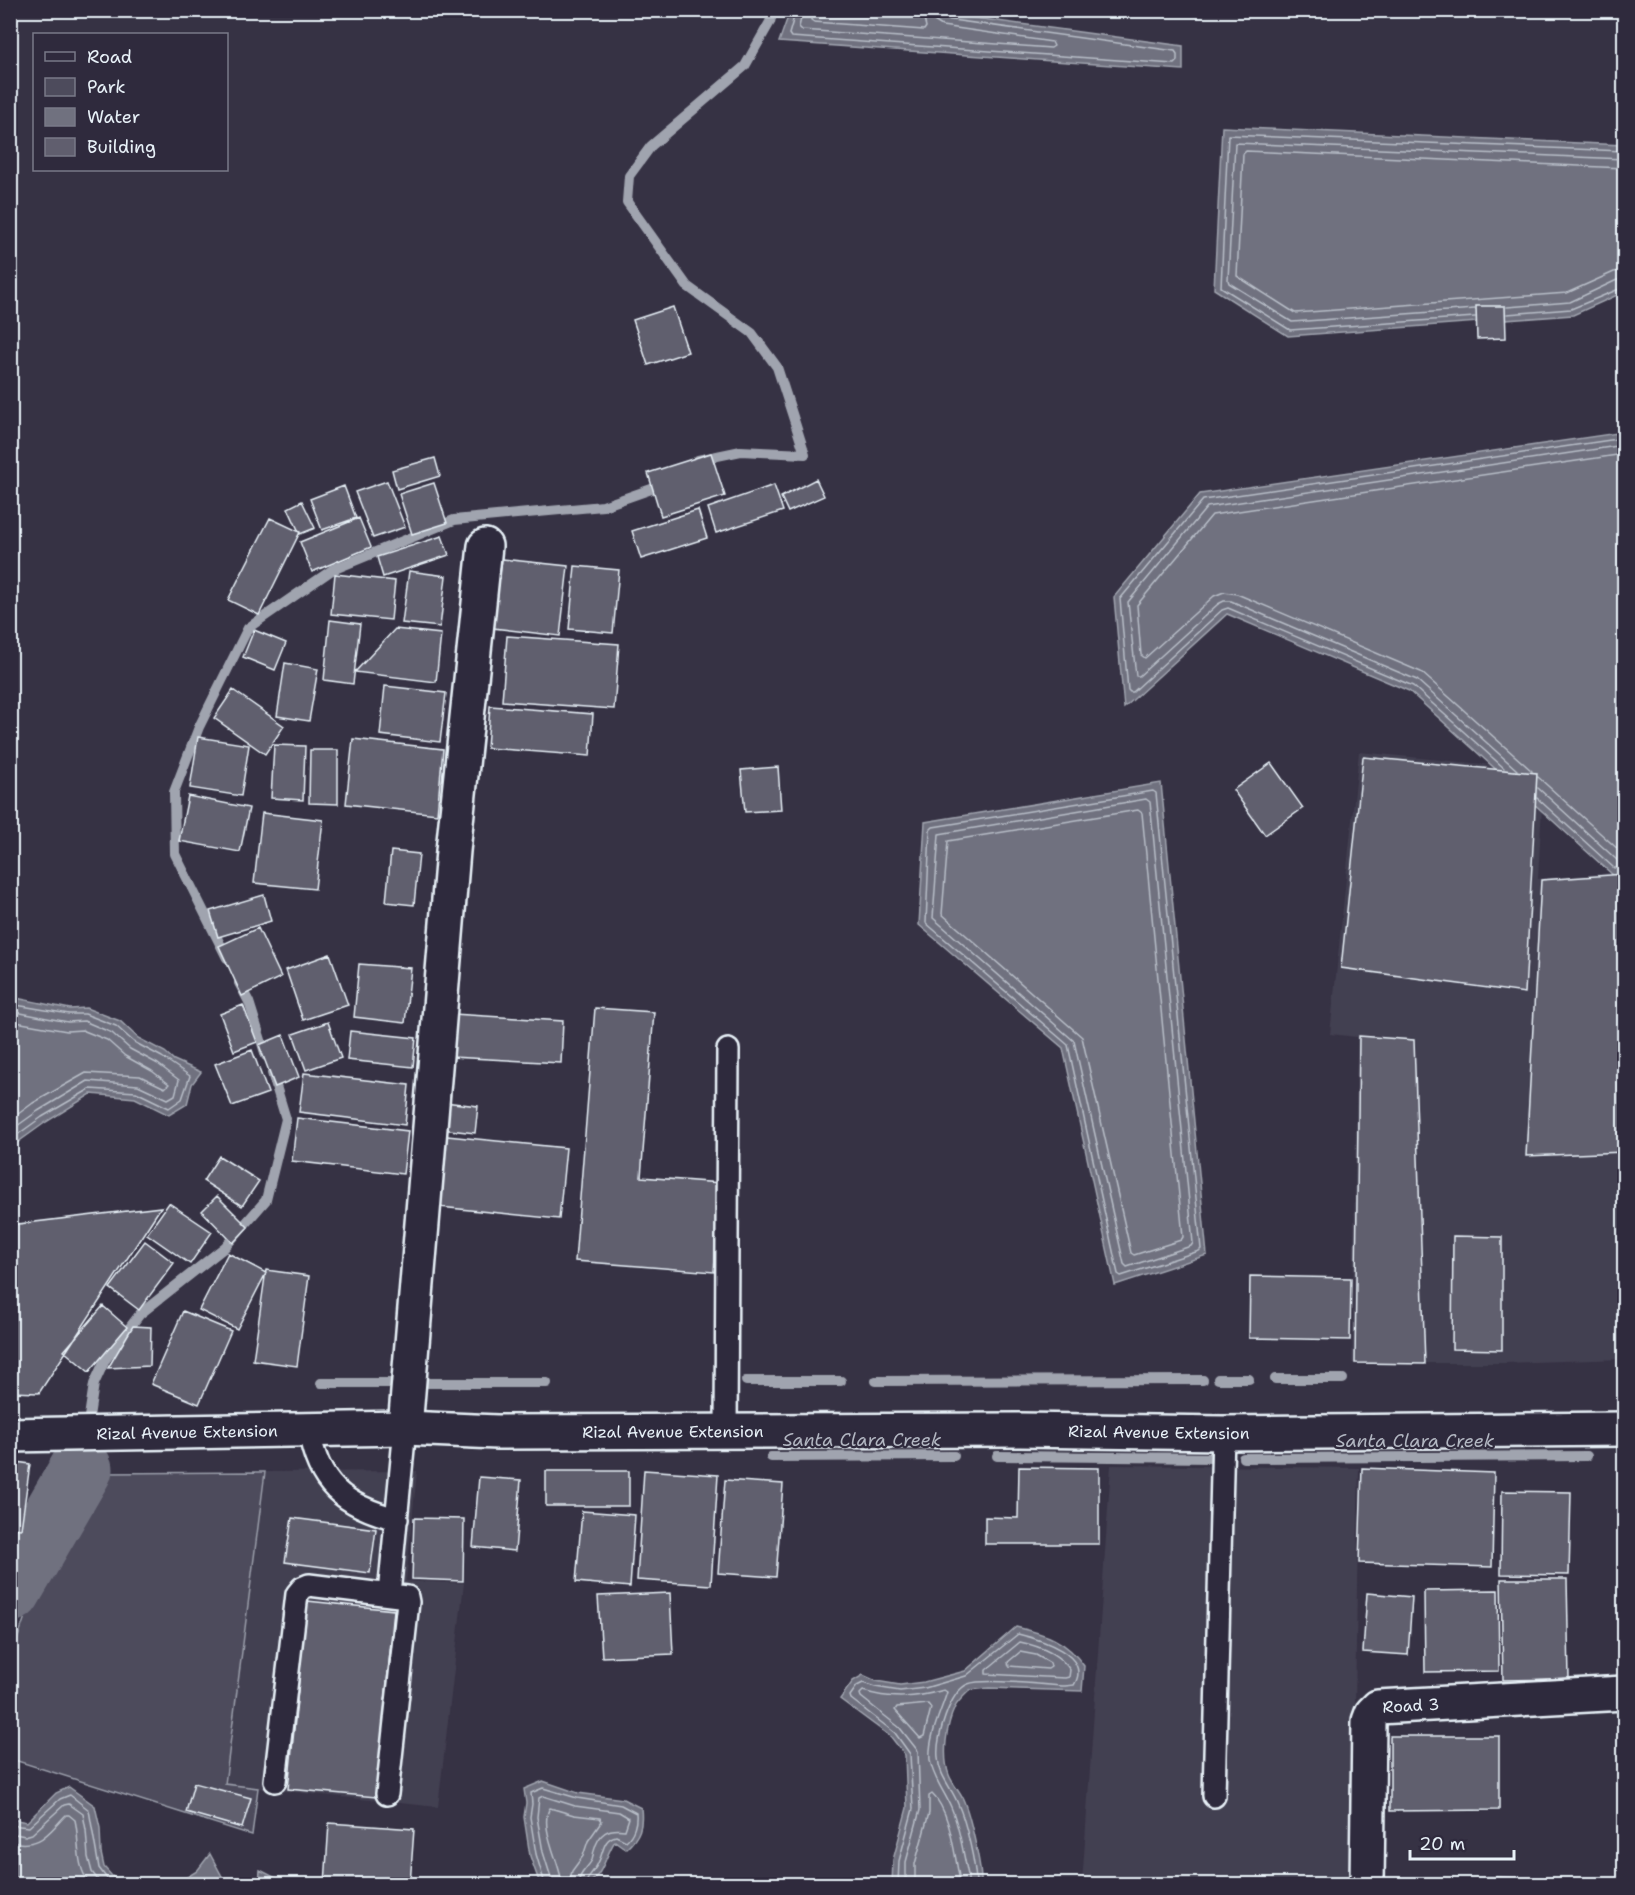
<svg xmlns="http://www.w3.org/2000/svg" width="1635" height="1895" viewBox="0 0 1635 1895" font-family="'Shantell Sans',sans-serif">
<rect width="100%" height="100%" fill="#363244"/>
<filter id="ink" filterUnits="userSpaceOnUse"><feTurbulence type="fractalNoise" baseFrequency=".0167" numOctaves="2"/><feDisplacementMap in="SourceGraphic" scale="12" xChannelSelector="R" yChannelSelector="G"/><feConvolveMatrix kernelMatrix="1 2 1 2 8 2 1 2 1" color-interpolation-filters="sRGB"/></filter>
<g filter="url(#ink)">
<path fill="#433f51" d="M 1359,752 L 1544,770 L 1538,879 L 1624,872 L 1624,1359 L 1505,1363 L 1352,1363 L 1357,1037 L 1330,1034 Z
M 1111,1465 L 1359,1468 L 1352,1884 L 1082,1884 Z
M 417,1471 L 406,1581 L 464,1583 L 438,1807 L 225,1785 L 265,1472 Z"/>
<path fill="#4d4b5c" stroke="#9a9eaa" stroke-width="1.5" d="M 265,1472 L 225,1784 L 258,1788 L 252,1835 L 11,1759 L 11,1658 L 37,1581 L 101,1473 Z"/>
<path fill="#70717f" stroke="#a0a4af" stroke-width="1.5" d="M 790,11 L 924,11 L 1183,46 L 1183,70 L 779,42 Z
M 1222,127 L 1624,145 L 1624,292 L 1573,315 L 1288,336 L 1214,289 Z
M 1624,432 L 1624,874 L 1613,875 L 1409,691 L 1227,614 L 1124,708 L 1114,597 L 1200,494 Z
M 1161,783 L 1207,1255 L 1115,1285 L 1063,1048 L 919,925 L 925,822 Z
M 11,997 L 70,1009 L 86,1008 L 120,1021 L 138,1038 L 165,1052 L 174,1060 L 201,1072 L 192,1084 L 187,1104 L 169,1115 L 135,1098 L 91,1094 L 46,1122 L 11,1147 Z
M 1016,1627 C 1046,1634 1066,1640 1084,1666 L 1082,1691 L 989,1688 L 970,1690 C 965,1695 958,1701 955,1707 C 946,1726 942,1756 949,1775 C 952,1783 959,1791 963,1799 C 970,1815 982,1867 981,1884 L 892,1884 L 893,1860 L 907,1808 L 905,1755 L 891,1737 L 840,1699 L 853,1681 L 863,1675 L 876,1681 L 900,1685 L 924,1682 L 965,1671 Z
M 543,1781 L 578,1793 L 623,1799 L 641,1808 C 643,1827 640,1836 626,1849 L 615,1841 C 605,1856 604,1874 588,1884 L 540,1884 L 530,1856 L 524,1817 L 526,1803 L 524,1789 Z
M 69,1787 L 95,1806 L 100,1828 L 101,1853 L 104,1867 L 119,1884 L 11,1884 L 11,1819 L 27,1822 L 56,1793 Z
M 210,1854 L 224,1880 L 224,1884 L 176,1884 L 197,1871 Z
M 260,1870 L 276,1878 L 280,1884 L 259,1884 Z"/>
<g fill="none" stroke-linecap="round" stroke-linejoin="round">
<path stroke="#b8bec8" stroke-width="1.5" d="M 796,10 L 789,34 L 791,37 L 1174,64 L 1177,61 L 1177,54 L 1175,51 L 945,19 L 940,16 L 939,10
M 803,10 L 799,27 L 802,30 L 1051,48 L 1054,46 L 1052,42 L 942,26 L 934,21 L 931,10
M 812,10 L 811,20 L 814,22 L 924,30 L 926,27 L 922,10
M 1624,168 L 1246,151 L 1243,154 L 1237,276 L 1295,313 L 1567,293 L 1614,272 L 1624,270
M 1507,307 L 1570,302 L 1617,280 L 1624,279
M 1475,309 L 1292,322 L 1229,283 L 1228,280 L 1235,143 L 1624,159
M 1507,314 L 1571,309 L 1624,287
M 1475,317 L 1290,330 L 1221,287 L 1228,135 L 1624,151
M 1504,768 L 1413,686 L 1228,608 L 1222,610 L 1133,692 L 1130,692 L 1128,690 L 1120,599 L 1203,500 L 1624,438
M 1517,770 L 1417,680 L 1231,601 L 1224,601 L 1218,604 L 1139,676 L 1136,676 L 1128,602 L 1207,507 L 1624,445
M 1532,771 L 1421,672 L 1237,594 L 1224,592 L 1214,596 L 1145,658 L 1141,655 L 1137,605 L 1212,515 L 1624,454
M 1538,777 L 1620,851 L 1624,851
M 1538,788 L 1617,860 L 1624,860
M 1153,791 L 1156,793 L 1201,1249 L 1199,1251 L 1121,1276 L 1118,1274 L 1068,1045 L 926,923 L 930,830 L 933,827 Z
M 1537,798 L 1614,868 L 1624,868
M 1146,799 L 1150,802 L 1193,1243 L 1191,1246 L 1127,1267 L 1124,1264 L 1074,1041 L 933,918 L 939,834 Z
M 1138,810 L 1142,813 L 1183,1237 L 1181,1240 L 1134,1255 L 1131,1253 L 1082,1037 L 942,914 L 948,841 Z
M 10,1004 L 69,1014 L 85,1014 L 116,1026 L 134,1042 L 162,1057 L 190,1076 L 182,1099 L 169,1108 L 136,1092 L 90,1089 L 42,1117 L 10,1140
M 10,1011 L 68,1022 L 84,1021 L 112,1033 L 130,1049 L 158,1064 L 179,1080 L 175,1095 L 168,1099 L 138,1085 L 88,1081 L 38,1111 L 10,1131
M 10,1021 L 67,1031 L 82,1030 L 107,1040 L 125,1056 L 152,1071 L 169,1084 L 165,1088 L 140,1076 L 86,1073 L 33,1103 L 10,1120
M 1020,1642 C 1039,1646 1059,1653 1070,1670 L 1069,1677 L 1065,1678 L 986,1674 L 986,1670 Z
M 1020,1652 L 1036,1655 L 1050,1663 L 1051,1667 L 1048,1669 L 1009,1666 L 1008,1662 Z
M 928,1704 L 931,1708 L 924,1736 L 920,1738 L 895,1710 L 897,1707 Z
M 10,1825 L 29,1827 L 60,1799 L 70,1795 L 89,1810 L 99,1868 L 111,1884
M 10,1833 L 25,1836 L 32,1834 L 64,1805 L 69,1804 L 83,1814 L 86,1830 L 88,1857 L 92,1872 L 101,1884
M 10,1842 C 41,1848 46,1835 66,1815 L 69,1815 L 75,1820 C 80,1841 75,1866 90,1884
M 545,1884 L 536,1854 L 530,1817 L 532,1804 L 531,1793 L 543,1788 L 577,1798 L 621,1805 L 636,1813 C 637,1823 634,1834 626,1841 L 616,1836 C 602,1839 604,1853 598,1863 C 595,1871 587,1876 586,1884
M 553,1884 L 543,1852 L 537,1817 L 539,1798 L 543,1796 L 575,1806 L 619,1812 L 629,1818 L 625,1830 C 608,1828 599,1832 594,1851 C 593,1853 593,1858 592,1860 C 587,1869 579,1873 578,1884
M 562,1884 C 561,1865 538,1825 550,1808 L 574,1815 L 600,1818 L 602,1821 L 588,1841 L 583,1856 L 572,1871 L 569,1884
M 898,1884 L 899,1861 L 913,1809 L 910,1754 L 895,1733 L 851,1699 L 850,1696 L 857,1686 L 863,1683 L 875,1687 L 900,1691 L 925,1688 L 966,1676 L 1018,1634 C 1039,1639 1093,1655 1074,1685 L 1065,1686 C 1045,1685 984,1678 968,1684 C 949,1692 936,1739 938,1758 C 939,1776 952,1788 958,1804 C 966,1822 976,1865 976,1884
M 906,1884 L 906,1862 L 920,1810 L 918,1751 L 900,1728 L 861,1697 L 860,1694 L 863,1691 C 891,1700 916,1698 944,1690 L 947,1692 C 941,1712 928,1737 930,1760 C 933,1778 944,1791 951,1807 C 960,1828 963,1853 968,1875 L 968,1884
M 915,1884 L 915,1864 L 929,1813 L 929,1796 L 932,1794 C 950,1810 954,1852 959,1876 L 959,1884"/>
<path stroke="#a0a4af" stroke-width="10" d="M 698,460 L 741,451 L 805,454 L 777,367 L 752,333 L 687,286 L 627,202 L 629,176 L 651,146 L 745,66 L 770,22 L 773,10
M 227,958 L 175,854 L 174,792 L 199,727 L 248,628 L 332,570 L 454,520 L 603,506 L 660,486 L 665,482
M 239,983 L 249,1002 L 266,1056
M 1218,1379 L 1249,1379
M 1275,1379 L 1343,1379
M 746,1381 L 841,1381
M 876,1381 L 1203,1380
M 321,1383 L 390,1383
M 427,1383 L 547,1383
M 997,1456 L 1214,1458
M 771,1457 L 954,1456
M 1243,1458 L 1587,1456
M 81,1469 L 94,1384 L 105,1360 L 140,1314 L 225,1247 L 266,1200 L 286,1119 L 272,1073"/>
<path stroke="#70717f" stroke-width="63" d="M 10,1591 L 81,1469"/>
</g>
<path fill="#605e6e" stroke="#e8f1f8" stroke-width="1.5" d="M 1476,306 L 1505,306 L 1506,338 L 1477,339 Z
M 673,307 L 688,352 L 648,365 L 633,320 Z
M 711,453 L 725,496 L 661,516 L 648,473 Z
M 435,458 L 440,476 L 397,489 L 392,470 Z
M 816,479 L 824,496 L 788,512 L 781,497 Z
M 387,481 L 405,527 L 373,538 L 355,492 Z
M 434,483 L 447,523 L 412,534 L 399,494 Z
M 774,485 L 783,511 L 716,533 L 708,508 Z
M 344,486 L 356,518 L 322,530 L 310,499 Z
M 302,501 L 315,528 L 300,534 L 288,508 Z
M 698,510 L 707,538 L 641,559 L 632,531 Z
M 270,518 L 300,532 L 259,615 L 228,600 Z
M 359,518 L 371,547 L 312,572 L 300,542 Z
M 442,536 L 449,555 L 383,577 L 377,557 Z
M 502,559 L 568,566 L 560,636 L 493,628 Z
M 575,566 L 619,570 L 613,633 L 569,629 Z
M 409,571 L 446,576 L 440,627 L 402,623 Z
M 335,574 L 395,581 L 391,620 L 331,614 Z
M 330,620 L 360,624 L 353,684 L 324,680 Z
M 395,629 L 441,634 L 436,682 L 355,672 Z
M 254,630 L 286,643 L 275,670 L 243,657 Z
M 507,636 L 619,644 L 614,709 L 502,701 Z
M 285,663 L 318,669 L 309,721 L 277,716 Z
M 385,686 L 446,693 L 440,742 L 380,735 Z
M 233,690 L 284,726 L 265,754 L 214,718 Z
M 490,706 L 593,714 L 590,756 L 487,748 Z
M 198,737 L 249,745 L 241,796 L 190,788 Z
M 353,739 L 443,749 L 437,814 L 346,804 Z
M 274,745 L 305,746 L 303,800 L 271,798 Z
M 310,750 L 338,750 L 338,804 L 309,803 Z
M 1363,757 L 1537,773 L 1525,993 L 1341,968 Z
M 1271,763 L 1303,808 L 1265,835 L 1233,790 Z
M 778,767 L 781,810 L 745,812 L 741,770 Z
M 188,796 L 249,808 L 240,852 L 179,841 Z
M 262,813 L 323,820 L 315,889 L 254,883 Z
M 391,851 L 419,854 L 414,905 L 386,902 Z
M 1624,874 L 1624,1152 L 1526,1156 L 1541,880 Z
M 264,895 L 271,921 L 218,937 L 210,911 Z
M 258,928 L 281,977 L 242,996 L 219,946 Z
M 330,954 L 348,1005 L 303,1020 L 286,970 Z
M 359,964 L 411,968 L 405,1023 L 354,1017 Z
M 243,1005 L 257,1042 L 234,1051 L 220,1014 Z
M 595,1008 L 654,1012 L 641,1177 L 721,1183 L 714,1272 L 575,1261 Z
M 453,1014 L 563,1021 L 561,1063 L 451,1057 Z
M 328,1022 L 341,1058 L 306,1070 L 293,1034 Z
M 350,1031 L 416,1038 L 413,1067 L 347,1060 Z
M 283,1035 L 299,1077 L 275,1087 L 259,1045 Z
M 1359,1036 L 1414,1040 L 1425,1364 L 1355,1363 Z
M 252,1050 L 268,1093 L 232,1106 L 215,1064 Z
M 304,1073 L 409,1085 L 405,1125 L 299,1112 Z
M 444,1102 L 478,1106 L 475,1133 L 441,1129 Z
M 297,1118 L 408,1131 L 403,1174 L 292,1161 Z
M 437,1135 L 566,1148 L 559,1219 L 430,1206 Z
M 219,1156 L 259,1181 L 242,1206 L 203,1181 Z
M 217,1196 L 248,1227 L 233,1243 L 202,1211 Z
M 169,1203 L 212,1232 L 190,1264 L 147,1234 Z
M 161,1207 L 39,1393 L 10,1392 L 10,1225 Z
M 1453,1236 L 1502,1237 L 1502,1350 L 1452,1349 Z
M 145,1241 L 174,1263 L 139,1310 L 110,1288 Z
M 228,1253 L 266,1273 L 237,1329 L 199,1310 Z
M 266,1270 L 309,1276 L 297,1366 L 253,1360 Z
M 1250,1276 L 1351,1278 L 1350,1340 L 1249,1338 Z
M 103,1306 L 127,1327 L 89,1372 L 64,1351 Z
M 183,1311 L 231,1331 L 199,1404 L 151,1384 Z
M 133,1326 L 151,1327 L 150,1366 L 108,1368 Z
M 10,1461 L 30,1464 L 21,1529 L 10,1528 Z
M 1019,1467 L 1099,1468 L 1099,1544 L 985,1544 L 985,1517 L 1018,1518 Z
M 1362,1468 L 1494,1473 L 1492,1567 L 1359,1563 Z
M 644,1470 L 718,1475 L 711,1585 L 637,1580 Z
M 546,1471 L 629,1471 L 629,1506 L 546,1506 Z
M 479,1477 L 521,1480 L 515,1551 L 473,1547 Z
M 725,1480 L 783,1484 L 776,1577 L 718,1573 Z
M 1502,1491 L 1571,1492 L 1569,1575 L 1501,1574 Z
M 582,1511 L 635,1515 L 630,1587 L 576,1582 Z
M 292,1518 L 376,1529 L 370,1573 L 285,1562 Z
M 414,1518 L 464,1519 L 463,1581 L 412,1579 Z
M 1501,1579 L 1567,1579 L 1569,1679 L 1503,1680 Z
M 1498,1590 L 1499,1671 L 1425,1672 L 1424,1591 Z
M 670,1593 L 673,1654 L 602,1657 L 598,1596 Z
M 1367,1593 L 1412,1597 L 1408,1655 L 1363,1652 Z
M 307,1601 L 394,1610 L 376,1797 L 288,1789 Z
M 1390,1736 L 1499,1736 L 1499,1810 L 1390,1811 Z
M 194,1783 L 251,1798 L 242,1828 L 186,1812 Z
M 329,1823 L 414,1829 L 410,1884 L 325,1884 Z
M 1486,1877 L 1555,1879 L 1555,1884 L 1486,1884 Z"/>
<g fill="none" stroke-linecap="round" stroke-linejoin="round">
<g stroke="#e8f1f8" stroke-width="26">
<path id="service" d="M 309,1429 C 317,1484 344,1506 397,1519
M 726,1432 L 728,1050
M 389,1594 L 405,1428
M 275,1781 L 297,1594 L 302,1588 L 309,1585 L 407,1597 L 408,1602 L 387,1794
M 1214,1796 L 1223,1433"/>
</g>
<g stroke="#e8f1f8" stroke-width="38">
<g id="minor">
<path d="M 405,1428 L 453,851 L 485,546"/>
<path id="s1" d="M 1367,1884 L 1369,1721 L 1372,1713 L 1378,1707 L 1624,1693"/>
</g>
</g>
<g stroke="#e8f1f8" stroke-width="38">
<g id="secondary">
<path id="s2" d="M 10,1435 L 405,1428 L 497,1432 L 1020,1430 L 1223,1433 L 1624,1429"/>
</g>
</g>
<use href="#service" stroke="#2f2a3d" stroke-width="21"/>
<use href="#minor" stroke="#2f2a3d" stroke-width="33"/>
<use href="#secondary" stroke="#2f2a3d" stroke-width="33"/>
</g>
</g>
<g text-anchor="middle" dominant-baseline="central" stroke-width="4.5" stroke-linejoin="round" paint-order="stroke">
<g font-size="16" fill="#e8f1f8" stroke="#2f2a3d">
<text stroke="none"><textPath href="#s2" startOffset="177">Rizal Avenue Extension</textPath></text>
<text stroke="none"><textPath href="#s2" startOffset="663">Rizal Avenue Extension</textPath></text>
<text stroke="none"><textPath href="#s2" startOffset="1149">Rizal Avenue Extension</textPath></text>
<text stroke="none"><textPath href="#s1" startOffset="213">Road 3</textPath></text>
</g>
<g font-size="18" font-style="italic" fill="#b2b7c2" stroke="#2f2a3d">
<text x="862" y="1440">Santa Clara Creek</text>
<text x="1415" y="1441">Santa Clara Creek</text>
</g>
</g>
<rect width="1635" height="1895" fill="none" stroke="#2f2a3d" stroke-width="36"/>
<rect x="18" y="18" width="1599" height="1859" fill="none" stroke="#e8f1f8" stroke-width="2" filter="url(#ink)"/>
<rect x="33" y="33" width="195" height="138" fill="#2f2a3d" stroke="#797a88" stroke-width="1.5"/>
<rect x="45" y="52" width="30" height="9" fill="#2f2a3d" stroke="#797a88" stroke-width="1.5"/>
<text x="87" y="63" font-size="18" fill="#e8f1f8">Road</text>
<rect x="45" y="78" width="30" height="18" fill="#4d4b5c" stroke="#797a88" stroke-width="1.5"/>
<text x="87" y="93" font-size="18" fill="#e8f1f8">Park</text>
<rect x="45" y="108" width="30" height="18" fill="#70717f" stroke="#797a88" stroke-width="1.5"/>
<text x="87" y="123" font-size="18" fill="#e8f1f8">Water</text>
<rect x="45" y="138" width="30" height="18" fill="#605e6e" stroke="#797a88" stroke-width="1.5"/>
<text x="87" y="153" font-size="18" fill="#e8f1f8">Building</text>
<path d="M1410 1850v9h104v-9" fill="none" stroke="#e8f1f8" stroke-width="3"/>
<text x="1419" y="1850" font-size="18" fill="#e8f1f8" stroke="#2f2a3d" stroke-width="4.5" paint-order="stroke">20 m</text>
</svg>
